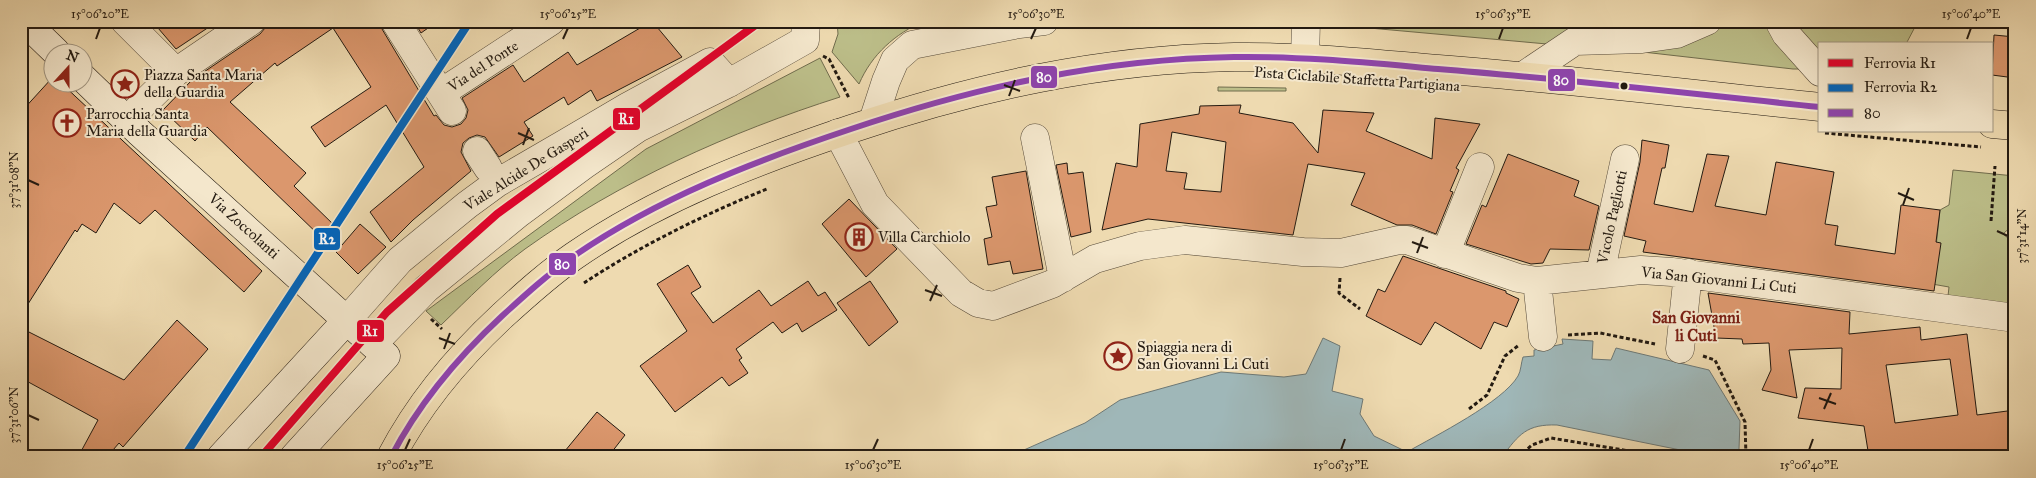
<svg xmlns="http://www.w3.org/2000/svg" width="2036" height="478" viewBox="0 0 2036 478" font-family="'IM FELL Great Primer',serif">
<rect width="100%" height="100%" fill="#eedab0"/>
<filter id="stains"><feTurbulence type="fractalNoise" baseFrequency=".004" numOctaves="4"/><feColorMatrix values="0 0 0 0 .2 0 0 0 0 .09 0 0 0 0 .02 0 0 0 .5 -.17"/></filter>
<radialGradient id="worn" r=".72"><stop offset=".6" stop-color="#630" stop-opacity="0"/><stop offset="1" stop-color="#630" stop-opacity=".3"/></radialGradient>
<path fill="#bcbe89" stroke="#706c4d" d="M 837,21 L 924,21 C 895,34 872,54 859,84 L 832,52 L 838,34 Z
M 1325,21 L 1667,21 L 1665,25 L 1547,44 L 1347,26 Z
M 1734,21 C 1742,21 1751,20 1758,22 C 1778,29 1797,54 1810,69 L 1793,69 L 1581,45 L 1670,44 Z
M 1787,21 L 1994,21 L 1995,24 L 1916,25 L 1906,44 L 1820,44 L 1820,61 Z
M 820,58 L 840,97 C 730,132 620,181 525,249 C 495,271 468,299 441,325 L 426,311 L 646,149 Z
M 1218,87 L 1286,88 L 1286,91 L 1218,91 Z
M 1953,170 L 2015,176 L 2015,223 L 2003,234 L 2015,244 L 2015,270 L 2013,272 L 2015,301 L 2012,304 L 1948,296 L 1949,287 L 1932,284 L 1940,210 L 1949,205 Z"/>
<path fill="#9fb7b8" stroke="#6d7875" d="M 1323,338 L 1340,346 L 1332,391 L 1363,399 L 1360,414 L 1374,436 L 1407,452 C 1435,436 1503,402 1518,376 C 1521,371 1521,363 1523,357 L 1534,356 L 1534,350 L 1563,344 L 1562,339 L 1593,341 L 1592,359 L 1611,360 L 1616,348 L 1709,370 L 1740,421 L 1739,449 L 1733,457 L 1715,457 L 1557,425 C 1527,424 1519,434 1502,457 L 1008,457 L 1085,423 L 1120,400 L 1221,372 L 1284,377 L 1306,374 Z"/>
<path fill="#db976d" stroke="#231a11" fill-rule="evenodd" d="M 152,21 L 218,21 L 176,49 Z
M 266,21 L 379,21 L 382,29 L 434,116 L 436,115 L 444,125 L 452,127 L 461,124 L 466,118 L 468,110 L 462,98 L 513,65 L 524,82 L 568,52 L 577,65 L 652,21 L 682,57 L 597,101 L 591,90 L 568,105 L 564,97 L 524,122 L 533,136 L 499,157 L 485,137 L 477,135 L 469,138 L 463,143 L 461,152 L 471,171 L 413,220 L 391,242 L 370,212 L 424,167 L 386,105 L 325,147 L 311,127 L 371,87 L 333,28 L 277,66 L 275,63 L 230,102 L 306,173 L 294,186 L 337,228 L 324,240 L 207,127 L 195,141 L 163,110 L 192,80 L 260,34 L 265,28 Z
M 414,21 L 438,21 L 421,33 Z
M 1994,35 L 2015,37 L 2015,78 L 1992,75 Z
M 52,78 L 52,82 L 60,82 L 262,271 L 244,292 L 155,210 L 140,224 L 114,203 L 96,233 L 82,224 L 77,232 L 75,230 L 21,315 L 21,112 Z
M 1241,105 L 1239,113 L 1293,123 L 1318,153 L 1323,110 L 1374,113 L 1366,131 L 1432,159 L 1435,118 L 1480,124 L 1456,168 L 1459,170 L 1450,191 L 1453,192 L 1436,234 L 1412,225 L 1397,225 L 1351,205 L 1365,173 L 1308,164 L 1293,235 L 1148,219 L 1102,230 L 1116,163 L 1137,167 L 1140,124 L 1199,114 L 1200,106 ZM 1172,132 L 1226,142 L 1221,192 L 1184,189 L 1187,173 L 1166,171 Z
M 1642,140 L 1669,145 L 1665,168 L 1662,168 L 1654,204 L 1693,212 L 1707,154 L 1729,156 L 1715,206 L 1766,215 L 1776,162 L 1834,172 L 1825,224 L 1838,226 L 1835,245 L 1895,254 L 1901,205 L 1940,210 L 1936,242 L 1941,243 L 1934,291 L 1643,252 L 1646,241 L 1624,236 L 1640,162 Z
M 1508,154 L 1579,181 L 1574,196 L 1599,206 L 1589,250 L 1550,249 L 1543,263 L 1531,264 L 1466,244 L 1482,205 L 1486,207 Z
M 1067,163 L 1068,174 L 1083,172 L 1091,232 L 1071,237 L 1056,165 Z
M 1026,171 L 1043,269 L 1013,274 L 1010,261 L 988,265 L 984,239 L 992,237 L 986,207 L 997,205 L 992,177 Z
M 849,199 L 897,249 L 866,277 L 822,224 Z
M 360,224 L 386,247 L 358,274 L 336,252 Z
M 1403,256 L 1506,291 L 1506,293 L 1519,299 L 1507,327 L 1494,322 L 1481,349 L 1435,322 L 1421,345 L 1366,316 L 1378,289 L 1385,292 Z
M 688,265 L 701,287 L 691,293 L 713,323 L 759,290 L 771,306 L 808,281 L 818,296 L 825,292 L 837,310 L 802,332 L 797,323 L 782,333 L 773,322 L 736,349 L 742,358 L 739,360 L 748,373 L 729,386 L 722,377 L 675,412 L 640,366 L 687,331 L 657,284 Z
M 870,281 L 898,322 L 869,346 L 837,303 Z
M 1708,293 L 1850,312 L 1849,334 L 1920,327 L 1921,340 L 1967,334 L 1977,415 L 2015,410 L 2015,457 L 1869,457 L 1864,426 L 1798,418 L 1805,388 L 1841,389 L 1842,348 L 1789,350 L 1797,398 L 1762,390 L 1771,370 L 1769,343 L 1743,344 L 1742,339 L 1716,338 ZM 1950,359 L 1958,415 L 1895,423 L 1886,365 Z
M 177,320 L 208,349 L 123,447 L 119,443 L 107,457 L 78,457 L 98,420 L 21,378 L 21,328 L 124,380 Z
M 597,412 L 625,435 L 608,457 L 560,457 Z"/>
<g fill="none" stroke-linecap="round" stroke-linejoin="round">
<g stroke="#564a39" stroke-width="29">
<path id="street" d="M 125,21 L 176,72
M 395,21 L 452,111
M 1779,21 L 1786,34 L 1820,72
M 1305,59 L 1306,21
M 1523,76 L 1575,41 L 1642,39 L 1677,34 L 1707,21
M 441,93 L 551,21
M 127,120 L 176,72 L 251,21
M 873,121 L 886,81 L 895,60 L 912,45 L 1019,24 L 1044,21
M 838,133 L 875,204 L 961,293 L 978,303 L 993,306 L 1052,284 L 1095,259 L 1140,246 L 1185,240 L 1303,252 L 1341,253 L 1399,240 L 1407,240 L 1518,278 L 1537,281 L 1641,270 L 1672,272 L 2015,318
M 1035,138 L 1063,278
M 477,151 L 488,168
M 1445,254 L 1480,167
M 1600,274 L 1625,159
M 1537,281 L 1543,337
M 347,320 L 400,260 L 467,205 L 497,183 L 564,144 L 627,107 L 710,62 L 729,83
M 373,344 L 426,289 L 519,213 L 584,165 L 638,128 L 729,83 L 805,40 L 806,21
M 1680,349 L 1688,273"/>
</g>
<g stroke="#231a11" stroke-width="29">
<path id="secondary" d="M 24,21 L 56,52
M 82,77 L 140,133 L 386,356 L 294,457
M 221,457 L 347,320"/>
</g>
<g stroke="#231a11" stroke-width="29">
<path id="primary" d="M 1992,124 L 2015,126
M 391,457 C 419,403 458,357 502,316 C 525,295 548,274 574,256 C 658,198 755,161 851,129 C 976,87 1102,59 1234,57 C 1302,56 1370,63 1438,69 C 1565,79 1692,94 1820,107"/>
</g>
<path stroke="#231a11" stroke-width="3" stroke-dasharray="4 2.5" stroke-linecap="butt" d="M 823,56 L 829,59 L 849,98
M 1825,133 L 1981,147
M 1991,221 L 1995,166
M 1340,278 L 1339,293 L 1360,309
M 584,283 C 638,247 707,213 767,189
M 431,319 L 442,329
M 1568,335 L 1600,333 L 1655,344
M 1703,356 L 1715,360 L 1745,422 L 1746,457
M 1469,409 L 1487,395 L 1505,356 L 1519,345
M 1518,457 L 1532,445 L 1551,438 L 1666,457"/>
<use href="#street" stroke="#f4e7cc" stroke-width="28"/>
<use href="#secondary" stroke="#f4e7cc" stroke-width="28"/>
<use href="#primary" stroke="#eedab0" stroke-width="28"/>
<g stroke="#f4e7cc" stroke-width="10">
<path id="bus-1" d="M 391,457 C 419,403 458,357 502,316 C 525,295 548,274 574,256 C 658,198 755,161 851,129 C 976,87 1102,59 1234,57 C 1302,56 1370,63 1438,69 C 1565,79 1692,94 1820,107"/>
</g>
<use href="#bus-1" stroke="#8e44ad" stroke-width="6"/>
<g stroke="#f4e7cc" stroke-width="11">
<path id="rail-1" d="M 261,457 L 387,312 L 497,214 L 761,21"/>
</g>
<g stroke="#f4e7cc" stroke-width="11">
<path id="rail-2" d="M 184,457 L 470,21"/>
</g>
<use href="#rail-1" stroke="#e4002b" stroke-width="8"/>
<use href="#rail-2" stroke="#0065bd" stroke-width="8"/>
</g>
<path fill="none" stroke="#231a11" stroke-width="2" d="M 96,39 L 100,28M 563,39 L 568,28M 1031,39 L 1036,28M 1499,39 L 1503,28M 1967,39 L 1971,28M 1004,85 L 1020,91M 1009,96 L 1015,80M 518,133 L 534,140M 523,145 L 529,128M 28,180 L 39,185M 1898,193 L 1914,200M 1903,205 L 1909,188M 1997,231 L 2008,236M 1412,242 L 1428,248M 1417,253 L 1423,237M 925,290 L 942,296M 930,301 L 937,285M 439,338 L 455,344M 444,349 L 450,333M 1819,398 L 1836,404M 1824,409 L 1831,393M 28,415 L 39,420M 405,450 L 410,439M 873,450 L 878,439M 1341,450 L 1345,439M 1809,450 L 1813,439"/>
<defs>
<g id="sight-ring" transform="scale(1.4375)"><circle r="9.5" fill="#f4e7cc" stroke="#8f2418" stroke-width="1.5"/><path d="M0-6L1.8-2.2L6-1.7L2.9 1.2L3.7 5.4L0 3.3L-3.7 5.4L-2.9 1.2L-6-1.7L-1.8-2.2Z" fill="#8f2418"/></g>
<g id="church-ring" transform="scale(1.4375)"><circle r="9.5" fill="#f4e7cc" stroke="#8f2418" stroke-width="1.5"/><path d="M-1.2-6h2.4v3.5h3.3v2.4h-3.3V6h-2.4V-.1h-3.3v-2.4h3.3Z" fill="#8f2418"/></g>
<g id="building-ring" transform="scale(1.4375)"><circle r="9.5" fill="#f4e7cc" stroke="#8f2418" stroke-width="1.5"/><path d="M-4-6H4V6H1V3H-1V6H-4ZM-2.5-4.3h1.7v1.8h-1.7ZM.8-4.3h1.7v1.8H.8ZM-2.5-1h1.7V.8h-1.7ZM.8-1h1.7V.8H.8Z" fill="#8f2418"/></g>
</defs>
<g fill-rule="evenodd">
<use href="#sight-ring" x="125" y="84"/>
<use href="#church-ring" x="67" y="123"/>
<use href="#building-ring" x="859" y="237"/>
<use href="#sight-ring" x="1118" y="356"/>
</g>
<circle fill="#231a11" stroke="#f4e7cc" stroke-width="2" cx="1624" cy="86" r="4.5"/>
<g text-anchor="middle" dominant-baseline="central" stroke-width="4" stroke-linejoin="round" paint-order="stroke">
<g font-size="15" fill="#231a11" stroke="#f4e7cc">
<text transform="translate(483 66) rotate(-33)">Via del Ponte</text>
<text transform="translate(1357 79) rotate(4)">Pista Ciclabile Staffetta Partigiana</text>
<text transform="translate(526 169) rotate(-32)">Viale Alcide De Gasperi</text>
<text transform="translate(1612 217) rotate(-78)">Vicolo Pagliotti</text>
<text transform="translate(244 226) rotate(42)">Via Zoccolanti</text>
<text transform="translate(1719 280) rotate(6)">Via San Giovanni Li Cuti</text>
</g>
<g font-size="15" fill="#231a11" stroke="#f4e7cc" text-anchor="start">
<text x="144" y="75">Piazza Santa Maria<tspan x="144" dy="17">della Guardia</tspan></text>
<text x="86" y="114">Parrocchia Santa<tspan x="86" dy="17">Maria della Guardia</tspan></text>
<text x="878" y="237">Villa Carchiolo</text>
<text x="1137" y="347">Spiaggia nera di<tspan x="1137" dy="17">San Giovanni Li Cuti</tspan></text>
</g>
<g font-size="16" font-weight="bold" fill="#7a1f14" stroke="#f4e7cc">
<text x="1696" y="317">San Giovanni<tspan x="1696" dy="18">li Cuti</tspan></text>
</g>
</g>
<g stroke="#f4e7cc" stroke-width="2">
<rect x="1030" y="65" width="28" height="24" rx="5" fill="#8e44ad"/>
<rect x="1547" y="68" width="29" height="24" rx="5" fill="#8e44ad"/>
<rect x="612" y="107" width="29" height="24" rx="5" fill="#e4002b"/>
<rect x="313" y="227" width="28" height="24" rx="5" fill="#0065bd"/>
<rect x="548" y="252" width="29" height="24" rx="5" fill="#8e44ad"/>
<rect x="356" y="319" width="29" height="24" rx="5" fill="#e4002b"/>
</g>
<g font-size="14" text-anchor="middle" font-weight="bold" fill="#fff">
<text x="1044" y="82">80</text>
<text x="1561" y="85">80</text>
<text x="626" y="124">R1</text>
<text x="327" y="244">R2</text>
<text x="562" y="269">80</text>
<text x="370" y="336">R1</text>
</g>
<rect width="2036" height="478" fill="none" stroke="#eedab0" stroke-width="55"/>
<rect x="1818" y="42" width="175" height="90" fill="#f4e7cc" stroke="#a09581"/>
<rect x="1828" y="59" width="25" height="8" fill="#e4002b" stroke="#a09581"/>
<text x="1864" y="68" font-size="15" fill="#231a11">Ferrovia R1</text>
<rect x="1828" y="84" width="25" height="8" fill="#0065bd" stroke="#a09581"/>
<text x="1864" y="92" font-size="15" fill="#231a11">Ferrovia R2</text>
<rect x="1828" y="109" width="25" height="8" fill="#8e44ad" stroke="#a09581"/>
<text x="1864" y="118" font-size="15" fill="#231a11">80</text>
<g transform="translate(68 68) rotate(21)"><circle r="24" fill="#f4e7cc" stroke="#a09581"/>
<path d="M0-4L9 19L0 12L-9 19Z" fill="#8f2418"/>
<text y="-8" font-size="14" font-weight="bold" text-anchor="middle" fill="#231a11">N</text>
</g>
<rect x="28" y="28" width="1980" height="422" fill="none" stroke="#231a11" stroke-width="2"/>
<g font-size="12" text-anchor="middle" fill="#231a11">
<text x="100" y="18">15°06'20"E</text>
<text x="568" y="18">15°06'25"E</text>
<text x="1036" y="18">15°06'30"E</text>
<text x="1503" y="18">15°06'35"E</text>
<text x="1971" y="18">15°06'40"E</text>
<text transform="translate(14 180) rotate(-90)" y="4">37°31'08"N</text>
<text transform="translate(2022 236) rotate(-90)" y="4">37°31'14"N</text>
<text transform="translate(14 415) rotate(-90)" y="4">37°31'06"N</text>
<text x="405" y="469">15°06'25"E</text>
<text x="873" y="469">15°06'30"E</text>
<text x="1341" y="469">15°06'35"E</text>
<text x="1809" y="469">15°06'40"E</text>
</g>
<rect width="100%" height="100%" filter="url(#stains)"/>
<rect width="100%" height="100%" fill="url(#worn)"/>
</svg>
